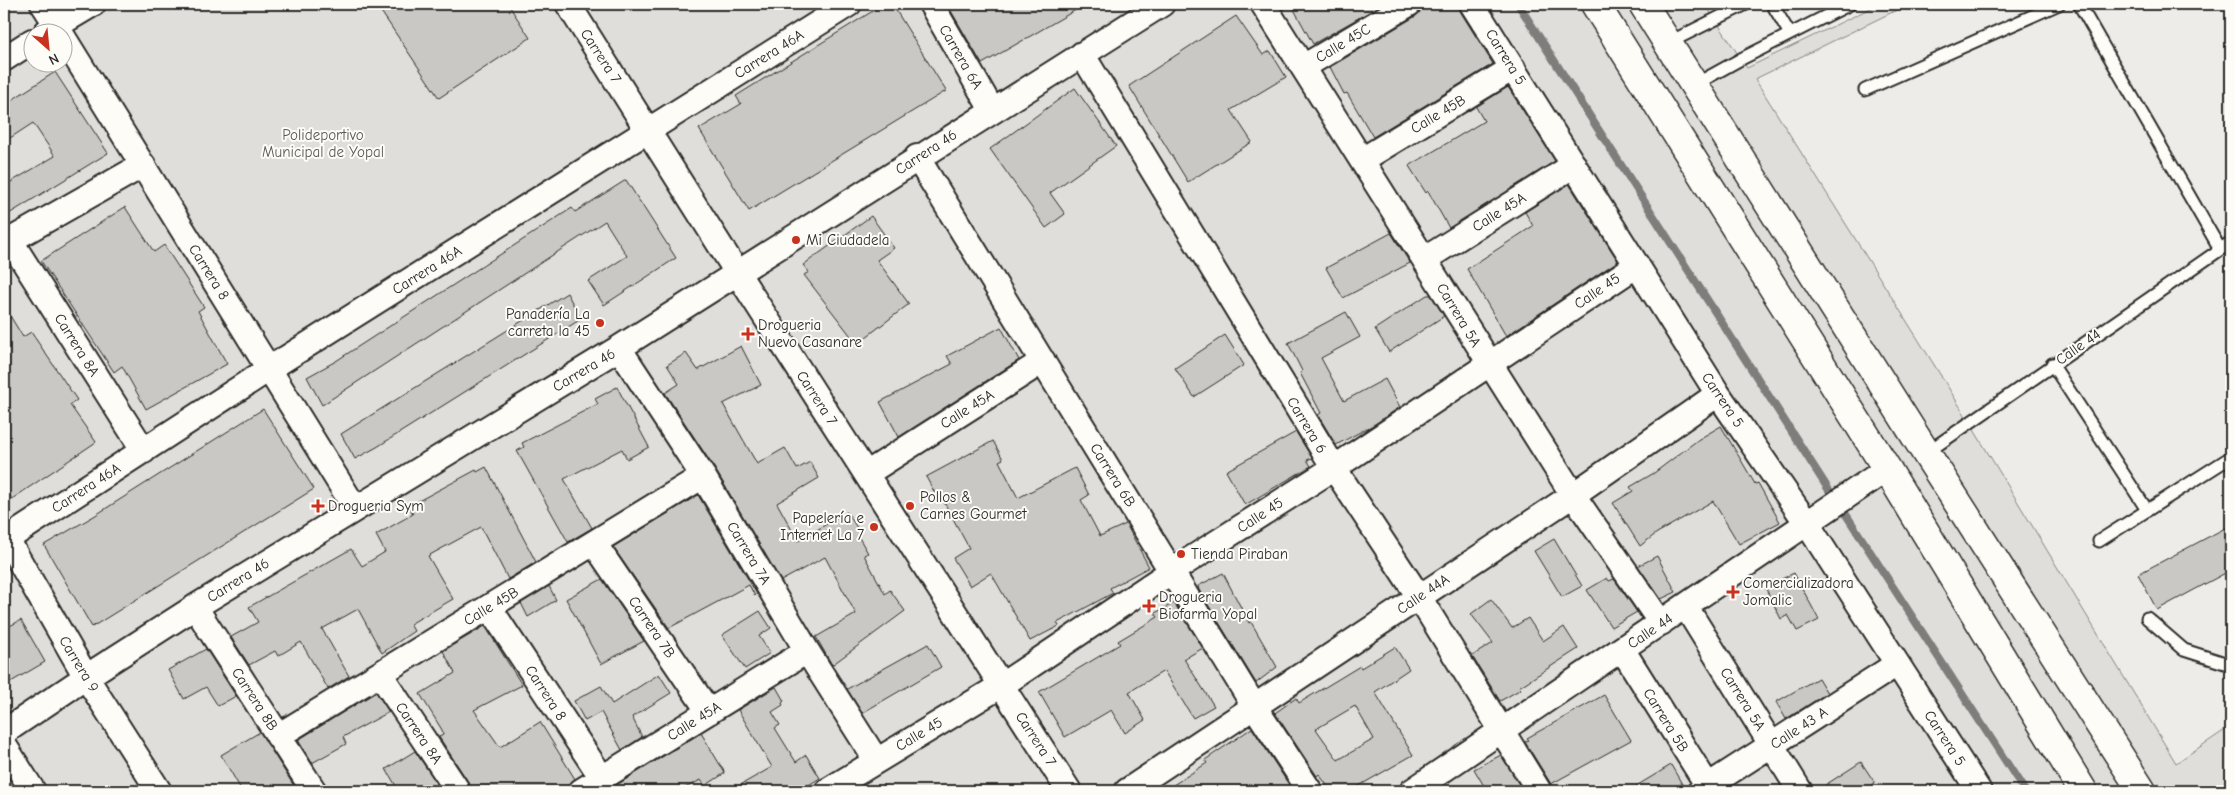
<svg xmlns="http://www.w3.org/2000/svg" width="2235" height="795" viewBox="0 0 2235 795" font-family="'Comic Neue',sans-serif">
<rect width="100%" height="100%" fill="#fdfcf7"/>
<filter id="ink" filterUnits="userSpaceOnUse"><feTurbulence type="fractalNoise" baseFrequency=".02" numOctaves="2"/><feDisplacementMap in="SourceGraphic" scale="10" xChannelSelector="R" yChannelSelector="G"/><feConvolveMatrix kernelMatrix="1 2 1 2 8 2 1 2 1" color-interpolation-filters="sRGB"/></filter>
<g filter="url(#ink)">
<path fill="#edece8" d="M 1705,4 L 1879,4 L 1747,68 Z
M 1909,4 L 2231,4 L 2231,726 L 2176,763 L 1948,387 L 1754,78 Z"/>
<path fill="#dfdeda" stroke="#858482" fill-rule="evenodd" d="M 4,4 L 1705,4 L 1747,68 L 1879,4 L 1909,4 L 1755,79 L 1948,387 L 2176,763 L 2231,726 L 2231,791 L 4,791 ZM 32,32 L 62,32 L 62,62 L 32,62 Z"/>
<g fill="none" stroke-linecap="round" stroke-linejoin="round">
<path stroke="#7e7d7b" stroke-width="8" d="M 1518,4 L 1834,498
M 1845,513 L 2025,791"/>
</g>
<path fill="#c9c8c4" stroke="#2b2b2b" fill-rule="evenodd" d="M 376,4 L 508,4 L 530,38 L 439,98 Z
M 884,4 L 892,4 L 946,91 L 749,211 L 699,129 L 741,104 L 736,96 Z
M 947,4 L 1086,4 L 982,64 Z
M 1291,4 L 1383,4 L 1313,44 Z
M 1423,4 L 1458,4 L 1460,11 L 1493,64 L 1373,137 L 1347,93 L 1344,94 L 1330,67 L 1416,16 L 1421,10 Z
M 1236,16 L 1263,55 L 1270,51 L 1286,77 L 1231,110 L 1252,142 L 1188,182 L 1129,86 Z
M 55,72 L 108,153 L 4,217 L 4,186 L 55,156 L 33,123 L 4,142 L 4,105 Z
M 1508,87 L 1555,161 L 1449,228 L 1428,191 L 1426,193 L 1409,166 L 1484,121 L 1476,107 Z
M 1075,88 L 1116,146 L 1050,193 L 1065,214 L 1046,228 L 990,149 Z
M 626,180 L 676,258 L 604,305 L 588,281 L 627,256 L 605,221 L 322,405 L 307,377 L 336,361 L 572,208 L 575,212 Z
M 1569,184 L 1618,261 L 1506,336 L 1467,269 L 1533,226 L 1525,212 Z
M 125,207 L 154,252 L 164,245 L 204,307 L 198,311 L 227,364 L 146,409 L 122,366 L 114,372 L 41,261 Z
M 871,216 L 894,248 L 877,260 L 909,304 L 857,344 L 804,275 L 809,272 L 803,265 Z
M 1391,233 L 1410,263 L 1343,298 L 1326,268 Z
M 567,293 L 581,319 L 377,447 L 355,459 L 341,434 Z
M 1427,295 L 1431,295 L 1444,316 L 1389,352 L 1375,329 Z
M 4,306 L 23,337 L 31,332 L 77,400 L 70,405 L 96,442 L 12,499 L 4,486 Z
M 1346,312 L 1360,337 L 1321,358 L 1344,401 L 1385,379 L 1400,407 L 1375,424 L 1336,445 L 1318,415 L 1321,413 L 1300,373 L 1302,371 L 1288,343 Z
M 1001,327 L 1019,360 L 899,437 L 880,402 L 952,364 L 947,356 Z
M 1225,335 L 1244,365 L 1194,397 L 1175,368 Z
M 741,346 L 761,385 L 723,404 L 757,464 L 785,448 L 797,469 L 810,462 L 819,478 L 777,503 L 798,541 L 847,512 L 861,534 L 858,536 L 868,553 L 864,555 L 885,594 L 890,590 L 905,611 L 832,665 L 816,637 L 856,614 L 825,557 L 781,581 L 715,469 L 665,393 L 679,384 L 667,365 L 686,353 L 698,370 Z
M 617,387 L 649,447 L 627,459 L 622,449 L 564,479 L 592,528 L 568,542 L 517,451 L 524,447 L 522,443 L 598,404 L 595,399 Z
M 263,409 L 314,489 L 92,627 L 44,545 L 94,516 Z
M 1721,426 L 1755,484 L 1758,483 L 1780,522 L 1739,544 L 1713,501 L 1657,533 L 1640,546 L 1613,503 L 1633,491 L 1630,487 L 1654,473 L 1699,439 Z
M 1296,432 L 1312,458 L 1307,460 L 1311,466 L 1245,505 L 1226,471 Z
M 993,441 L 1003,459 L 999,461 L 1018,498 L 1075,468 L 1089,495 L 1081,500 L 1100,536 L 1126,524 L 1149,567 L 1110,588 L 1113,593 L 1057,623 L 1059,626 L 1030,641 L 991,573 L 970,586 L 953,558 L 969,548 L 939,493 L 936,495 L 926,477 Z
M 486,467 L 536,562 L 508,579 L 481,527 L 428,556 L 453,599 L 410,624 L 414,631 L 382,653 L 358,609 L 322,629 L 349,676 L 328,689 L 301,642 L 278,656 L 275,651 L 249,665 L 231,637 L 258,622 L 249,607 L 351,549 L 362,566 L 385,552 L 376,535 L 413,514 L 409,506 L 476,470 L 477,472 Z
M 698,495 L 757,594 L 755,596 L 749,585 L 669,628 L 613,547 Z
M 2231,525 L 2231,570 L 2157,610 L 2138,574 Z
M 1554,539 L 1582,586 L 1562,597 L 1534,551 Z
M 1657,556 L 1676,592 L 1661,599 L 1638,566 Z
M 1223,573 L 1249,623 L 1251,622 L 1277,667 L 1256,683 L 1199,590 L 1198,586 Z
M 1794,573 L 1819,620 L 1797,631 L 1788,615 L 1781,619 L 1765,587 Z
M 1607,578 L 1609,581 L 1614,579 L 1637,612 L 1611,627 L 1587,590 Z
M 602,579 L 644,641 L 601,664 L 566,599 Z
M 549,586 L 556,600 L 528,617 L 521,603 Z
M 1491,599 L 1512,628 L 1528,618 L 1543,641 L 1564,627 L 1578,649 L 1519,687 L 1521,689 L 1500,701 L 1472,656 L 1493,643 L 1471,614 Z
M 1174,603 L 1203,648 L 1184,659 L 1214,706 L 1193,718 L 1164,671 L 1129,692 L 1145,720 L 1125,733 L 1111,710 L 1065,737 L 1039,692 L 1120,644 L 1118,641 L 1158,617 L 1155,613 Z
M 760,611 L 771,628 L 759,636 L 770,653 L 745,669 L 722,635 Z
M 21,620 L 45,662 L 4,686 L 4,629 Z
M 485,626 L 522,685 L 474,710 L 500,747 L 540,722 L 575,779 L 568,787 L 561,791 L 472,791 L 469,783 L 439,737 L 443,735 L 442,730 L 420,694 L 455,673 L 443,651 Z
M 928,644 L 941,667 L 862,713 L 847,689 Z
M 1395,647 L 1409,669 L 1375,692 L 1413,755 L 1350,791 L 1331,791 L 1319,774 L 1317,776 L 1275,713 L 1296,698 L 1299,703 L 1360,666 L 1361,668 ZM 1355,706 L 1374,739 L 1338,760 L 1316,729 Z
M 206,649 L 236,696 L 218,706 L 206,687 L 184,699 L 168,670 Z
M 659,674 L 671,693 L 632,717 L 642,737 L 622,750 L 601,712 L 585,721 L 574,701 L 601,686 L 612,704 Z
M 1818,678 L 1827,693 L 1786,719 L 1776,702 Z
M 776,687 L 784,701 L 782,703 L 783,705 L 772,712 L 780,725 L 775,728 L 796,762 L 806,755 L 820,778 L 799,791 L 730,791 L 772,767 L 738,710 Z
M 376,692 L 389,712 L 343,737 L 346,744 L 312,763 L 298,740 Z
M 1604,695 L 1631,740 L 1551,784 L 1525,742 L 1529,740 L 1527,738 Z
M 1252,728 L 1293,791 L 1164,791 L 1207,763 L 1205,760 Z
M 260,732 L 294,786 L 297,791 L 242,791 L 221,755 Z
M 701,733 L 725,773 L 705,786 L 701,780 L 679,791 L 607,791 Z
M 415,751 L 442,791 L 399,791 L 386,769 Z
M 1501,755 L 1523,791 L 1487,791 L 1474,769 Z
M 1861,762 L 1875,783 L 1863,791 L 1816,791 Z
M 1671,765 L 1686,791 L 1628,791 Z"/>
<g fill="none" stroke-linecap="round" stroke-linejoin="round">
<g stroke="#2b2b2b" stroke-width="15">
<path id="service" d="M 1772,4 L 1790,34
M 2079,4 L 2220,249
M 1668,43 L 1746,4
M 1694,85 L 1741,59 L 1850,4
M 1865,90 L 2059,4
M 2052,364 L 2147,510
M 1926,453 L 2231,242
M 2099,541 L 2231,457
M 2147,618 L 2184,650 L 2231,665"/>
</g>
<g stroke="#2b2b2b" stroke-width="28">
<path id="minor" d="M 43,4 L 61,32
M 568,4 L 738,274 L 1069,791
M 931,4 L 992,110
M 1263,4 L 1573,495 L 1661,623
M 1472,4 L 1718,394 L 1808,525 L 1979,791
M 46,32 L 93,4
M 62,35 L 355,508
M 1082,54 L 1334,468 L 1419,597 L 1539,791
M 4,59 L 32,41
M 1303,67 L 1409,4
M 917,157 L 1254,706 L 1310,791
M 1362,160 L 1513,68
M 10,240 L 144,451
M 4,244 L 143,165
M 1425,259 L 1574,165
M 619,348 L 703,476 L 807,651 L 876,760
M 866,474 L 1043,361
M 4,534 L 86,677 L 159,791
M 7,539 L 269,369 L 849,4
M 594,543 L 709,712
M 195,607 L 314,791
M 489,607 L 602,778
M 1686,607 L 1800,791
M 1622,649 L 1711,791
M 380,674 L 458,791
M 4,732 L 86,677 L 195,607 L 619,348 L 1162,4
M 278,736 L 703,476
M 4,745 L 33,791
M 581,791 L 807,651
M 827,791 L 1002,685 L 1172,571 L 1334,468 L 1637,265
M 1127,791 L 1573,495 L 1718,394
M 1412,791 L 1887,469
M 1700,791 L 1897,664"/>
</g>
<g stroke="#2b2b2b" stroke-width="31">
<path id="secondary" d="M 1595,4 L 1887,469 L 2083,791
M 1643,4 L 1926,453 L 2142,791"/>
</g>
<use href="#service" stroke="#fdfcf7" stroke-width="11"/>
<use href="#minor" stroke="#fdfcf7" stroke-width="24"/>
<use href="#secondary" stroke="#fdfcf7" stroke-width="28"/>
</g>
</g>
<g fill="#c8321e" stroke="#fdfcf7" stroke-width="2">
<circle cx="796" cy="240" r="5"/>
<circle cx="600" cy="323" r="5"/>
<path d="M745.5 326.5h5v5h5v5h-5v5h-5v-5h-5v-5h5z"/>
<path d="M315.5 498.5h5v5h5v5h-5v5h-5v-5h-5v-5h5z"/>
<circle cx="910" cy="506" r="5"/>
<circle cx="874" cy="527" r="5"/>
<circle cx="1181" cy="554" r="5"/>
<path d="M1730.5 584.5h5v5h5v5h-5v5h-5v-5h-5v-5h5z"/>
<path d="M1146.5 598.5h5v5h5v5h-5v5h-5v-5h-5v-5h5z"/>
</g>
<g text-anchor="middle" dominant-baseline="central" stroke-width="4" stroke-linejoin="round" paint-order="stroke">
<g font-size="15" fill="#2b2b2b" stroke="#fdfcf7">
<text transform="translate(1343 43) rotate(-31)">Calle 45C</text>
<text transform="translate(769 54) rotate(-32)">Carrera 46A</text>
<text transform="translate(601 56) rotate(57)">Carrera 7</text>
<text transform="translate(961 57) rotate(60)">Carrera 6A</text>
<text transform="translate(1506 57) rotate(58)">Carrera 5</text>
<text transform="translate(1438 114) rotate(-31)">Calle 45B</text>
<text transform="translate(926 152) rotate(-33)">Carrera 46</text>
<text transform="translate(1499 212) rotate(-32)">Calle 45A</text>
<text transform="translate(427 270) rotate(-32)">Carrera 46A</text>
<text transform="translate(209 272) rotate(58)">Carrera 8</text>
<text transform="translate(1597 291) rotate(-34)">Calle 45</text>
<text transform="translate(1459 315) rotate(59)">Carrera 5A</text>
<text transform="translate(77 345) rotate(58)">Carrera 8A</text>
<text transform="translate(2078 347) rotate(-35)">Calle 44</text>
<text transform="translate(584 370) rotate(-31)">Carrera 46</text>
<text transform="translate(817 398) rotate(57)">Carrera 7</text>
<text transform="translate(1723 400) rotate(56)">Carrera 5</text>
<text transform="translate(967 409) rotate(-32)">Calle 45A</text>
<text transform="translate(1307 425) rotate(59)">Carrera 6</text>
<text transform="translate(1113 475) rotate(58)">Carrera 6B</text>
<text transform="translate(86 488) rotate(-33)">Carrera 46A</text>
<text transform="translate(1260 515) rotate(-33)">Calle 45</text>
<text transform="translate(749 553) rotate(59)">Carrera 7A</text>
<text transform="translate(238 580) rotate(-32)">Carrera 46</text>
<text transform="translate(1423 594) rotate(-34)">Calle 44A</text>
<text transform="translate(491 606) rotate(-31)">Calle 45B</text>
<text transform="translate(652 627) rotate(56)">Carrera 7B</text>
<text transform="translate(1650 631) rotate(-34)">Calle 44</text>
<text transform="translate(79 664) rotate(59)">Carrera 9</text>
<text transform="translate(546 693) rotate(57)">Carrera 8</text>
<text transform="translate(255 699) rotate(57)">Carrera 8B</text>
<text transform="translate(1743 699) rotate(58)">Carrera 5A</text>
<text transform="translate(1666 720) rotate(58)">Carrera 5B</text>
<text transform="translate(694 721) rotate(-32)">Calle 45A</text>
<text transform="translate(1799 728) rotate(-33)">Calle 43 A</text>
<text transform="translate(419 733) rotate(56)">Carrera 8A</text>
<text transform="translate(919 734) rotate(-31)">Calle 45</text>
<text transform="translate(1945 738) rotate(57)">Carrera 5</text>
<text transform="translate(1036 739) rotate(57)">Carrera 7</text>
</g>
<g font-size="15" fill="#585857" stroke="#fdfcf7">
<text x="323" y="135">Polideportivo<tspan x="323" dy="17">Municipal de Yopal</tspan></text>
</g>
<g font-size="15" fill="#2b2b2b" stroke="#fdfcf7" text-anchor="start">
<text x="806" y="240">Mi Ciudadela</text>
<text x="590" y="314" text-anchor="end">Panadería La<tspan x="590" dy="17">carreta la 45</tspan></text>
<text x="758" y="325">Drogueria<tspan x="758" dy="17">Nuevo Casanare</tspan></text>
<text x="920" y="497">Pollos &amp;<tspan x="920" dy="17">Carnes Gourmet</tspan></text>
<text x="328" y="506">Drogueria Sym</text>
<text x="864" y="518" text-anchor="end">Papelería e<tspan x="864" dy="17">Internet La 7</tspan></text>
<text x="1191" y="554">Tienda Piraban</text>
<text x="1743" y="583">Comercializadora<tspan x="1743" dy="17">Jomalic</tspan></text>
<text x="1159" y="597">Drogueria<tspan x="1159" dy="17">Biofarma Yopal</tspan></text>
</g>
</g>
<rect width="2235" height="795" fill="none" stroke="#fdfcf7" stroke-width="20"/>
<rect x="10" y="10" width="2215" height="775" fill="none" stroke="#2b2b2b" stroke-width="2" filter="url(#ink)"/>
<g transform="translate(48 48) rotate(153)"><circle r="24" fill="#fdfcf7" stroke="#a9a8a5"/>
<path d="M0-4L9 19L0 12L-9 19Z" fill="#c8321e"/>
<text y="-8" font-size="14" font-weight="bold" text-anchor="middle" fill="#2b2b2b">N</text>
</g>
</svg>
